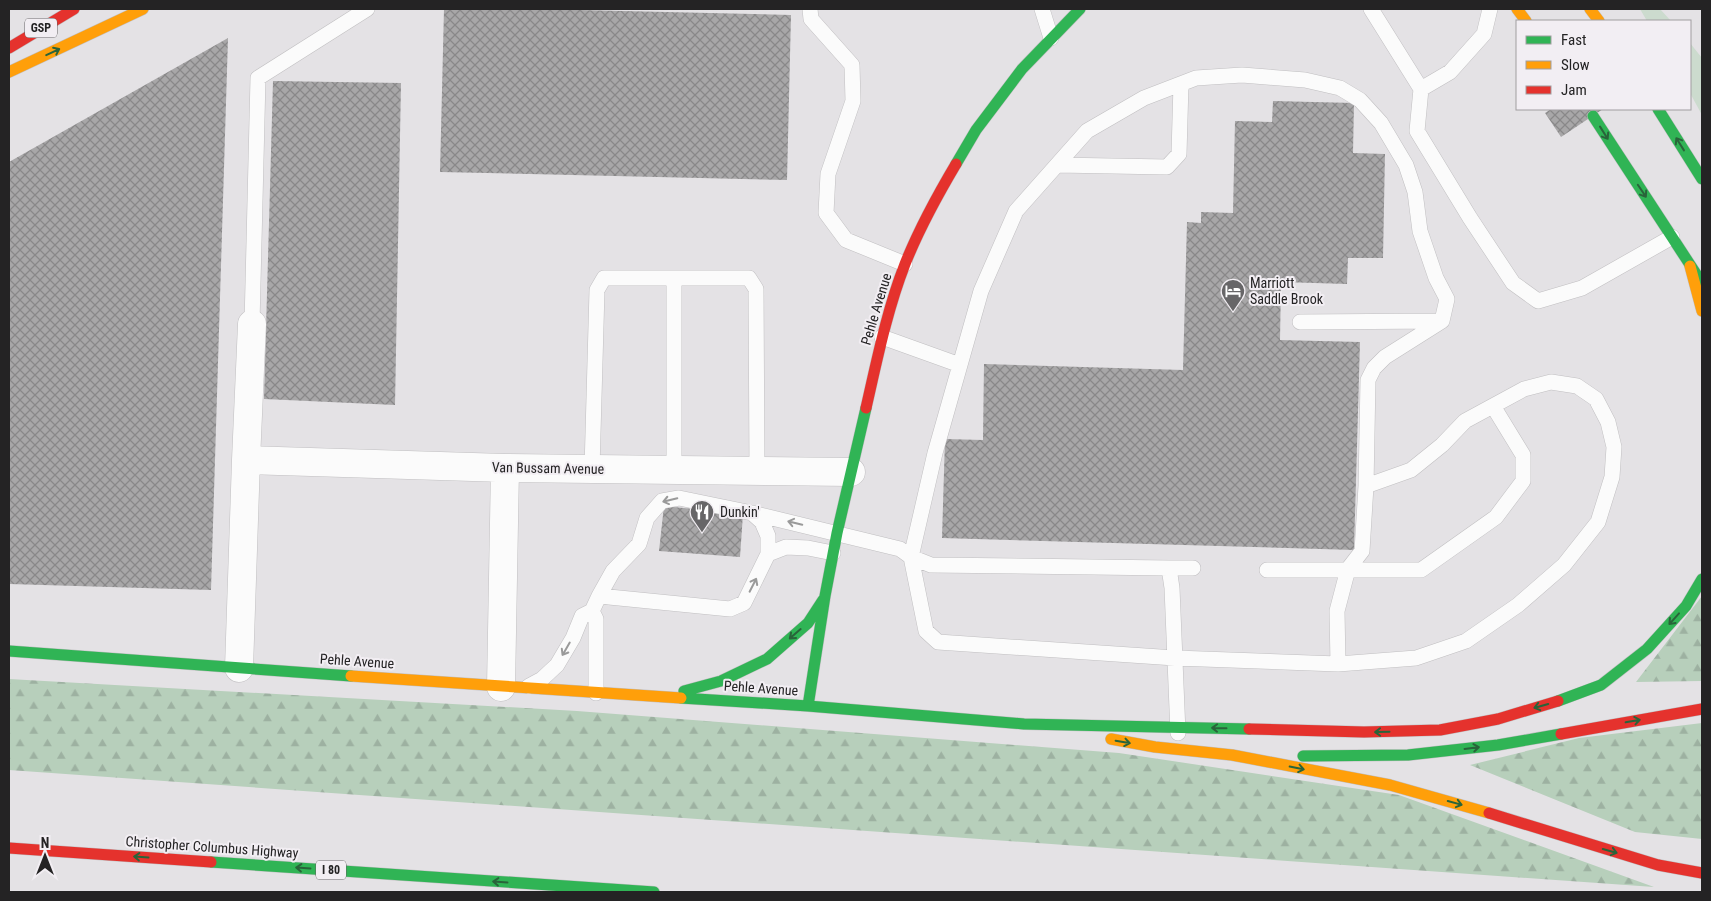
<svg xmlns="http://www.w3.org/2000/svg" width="1711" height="901" viewBox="0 0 1711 901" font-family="'Roboto Condensed',sans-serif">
<defs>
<pattern id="forest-firs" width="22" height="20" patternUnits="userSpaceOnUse" patternTransform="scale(1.25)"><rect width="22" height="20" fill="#b7cfbb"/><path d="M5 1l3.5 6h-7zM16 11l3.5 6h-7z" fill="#9db1a1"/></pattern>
<pattern id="building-cross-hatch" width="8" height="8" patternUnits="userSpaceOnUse" patternTransform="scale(1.25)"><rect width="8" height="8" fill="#a8a7a8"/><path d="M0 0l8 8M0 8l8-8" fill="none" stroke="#898889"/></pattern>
</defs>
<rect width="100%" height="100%" fill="#e4e2e5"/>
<path fill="#ccdbce" d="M 1640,9 L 1660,9 L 1671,21 L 1647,21 Z
M 1690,43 L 1702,58 L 1702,115 L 1690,93 Z"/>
<path fill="url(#forest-firs)" d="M 1702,596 L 1702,681 L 1636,682 Z
M 9,679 L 577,711 L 1119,753 L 1399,795 L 1654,887 L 9,770 Z
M 1702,723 L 1702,839 L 1635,832 L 1470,765 L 1579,738 Z"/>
<path fill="url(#building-cross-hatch)" d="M 444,9 L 536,9 L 791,15 L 787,180 L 440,172 Z
M 228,38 L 211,590 L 9,584 L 9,162 Z
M 273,81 L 401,83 L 395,405 L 264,399 Z
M 1273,101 L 1354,103 L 1353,153 L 1385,154 L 1383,258 L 1348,258 L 1347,284 L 1281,282 L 1280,340 L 1360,342 L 1354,550 L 942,538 L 945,439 L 983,440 L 984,364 L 1183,370 L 1187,222 L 1201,223 L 1201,212 L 1233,213 L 1235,121 L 1272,122 Z
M 1551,109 L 1603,109 L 1561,137 L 1545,113 Z
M 664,506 L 743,514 L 740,557 L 659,551 Z"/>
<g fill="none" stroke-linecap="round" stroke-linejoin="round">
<g stroke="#c0bfc1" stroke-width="16">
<path id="lane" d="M 810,9 L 811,19 L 852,65 L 853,101 L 828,174 L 826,213 L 846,240 L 905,264
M 1042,9 L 1051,38
M 1371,9 L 1421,89 L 1417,131 L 1470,218 L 1513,283 L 1538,301 L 1582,288 L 1672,237
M 1421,89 L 1450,72 L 1484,34 L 1490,9
M 1057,165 L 1167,167 L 1179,154 L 1181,84
M 674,278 L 674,470
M 1300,322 L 1441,321
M 252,324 L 258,78 L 367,9
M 882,337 L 960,365
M 592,469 L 597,290 L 604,278 L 749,278 L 756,289 L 757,471
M 768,554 L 786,547 L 808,548 L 833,553
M 1169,568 L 1193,568
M 1267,570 L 1421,570 L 1496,517 L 1523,481 L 1523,455 L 1493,406
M 599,596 L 613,571 L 639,544 L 647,518 L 662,501 L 679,498 L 752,513 L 900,549 L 911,557 L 931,565 L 1169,568 L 1172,588 L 1178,733
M 592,611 L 596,619 L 596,693
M 1338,664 L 1337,611 L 1348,569 L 1362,551 L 1366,486 L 1411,470 L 1442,445 L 1465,421 L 1524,389 L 1551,382 L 1577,386 L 1596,399 L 1608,422 L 1614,447 L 1612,477 L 1598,522 L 1564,565 L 1518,605 L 1466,641 L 1416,658 L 1338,664 L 1175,658 L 938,642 L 926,631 L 911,557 L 935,453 L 981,291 L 1016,211 L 1087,131 L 1144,98 L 1196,78 L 1242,75 L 1305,80 L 1340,88 L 1360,100 L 1381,123 L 1406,165 L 1415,192 L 1420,231 L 1436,278 L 1447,299 L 1442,321 L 1385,357 L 1374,368 L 1368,380 L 1366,486
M 529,686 L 542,679 L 557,665 L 573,638 L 582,616 L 592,611 L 599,596 L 730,609 L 744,603 L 768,554 L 768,536 L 762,522 L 752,513"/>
</g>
<g stroke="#c0bfc1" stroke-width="29">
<path id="street" d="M 246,460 L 505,468 L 851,472
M 239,668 L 246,460 L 252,324
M 501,687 L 505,468"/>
</g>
<g stroke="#c0bfc1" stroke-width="12">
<path id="fast" d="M 1658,109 L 1702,179
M 1593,116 L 1702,283
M 956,164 L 976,130 L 1022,69 L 1080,9
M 9,651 L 351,676
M 684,691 L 721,681 L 767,659 L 808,623 L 823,600
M 681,698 L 808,706 L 825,596 L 837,533 L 866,408
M 1558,701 L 1601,685 L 1647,649 L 1686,606 L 1702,579
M 808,706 L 1024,724 L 1249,729
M 1303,756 L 1408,755 L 1498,745 L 1561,734
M 211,862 L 654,892"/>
</g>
<g stroke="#c0bfc1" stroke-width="12">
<path id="slow" d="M 1517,9 L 1526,21
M 1590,9 L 1599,21
M 9,72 L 143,9
M 1690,266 L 1702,311
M 351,676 L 681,698
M 1111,739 L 1155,747 L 1232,755 L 1390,785 L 1489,813"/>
</g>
<g stroke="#c0bfc1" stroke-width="12">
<path id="jam" d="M 9,48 L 74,9
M 866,408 C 877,360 887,310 905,264 C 919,229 937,196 956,164
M 1249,729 L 1364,732 L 1440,730 L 1498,719 L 1558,701
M 1561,734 L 1702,709
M 1489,813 L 1658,865 L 1702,873
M 9,848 L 211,862"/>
</g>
<use href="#lane" stroke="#fbfbfb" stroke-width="15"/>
<use href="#street" stroke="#fbfbfb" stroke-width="28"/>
<use href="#fast" stroke="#30b455" stroke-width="11"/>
<use href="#slow" stroke="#ff9f0a" stroke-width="11"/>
<use href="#jam" stroke="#e5322d" stroke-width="11"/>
</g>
<defs><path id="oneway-shaft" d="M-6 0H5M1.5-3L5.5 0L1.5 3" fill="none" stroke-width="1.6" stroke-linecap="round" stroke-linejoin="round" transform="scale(1.25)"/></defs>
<g stroke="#29643a">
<use href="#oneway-shaft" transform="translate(53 52) rotate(-25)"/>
<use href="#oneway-shaft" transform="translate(1604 133) rotate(58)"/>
<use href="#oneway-shaft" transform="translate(1680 144) rotate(-122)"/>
<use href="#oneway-shaft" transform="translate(1642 191) rotate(56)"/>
<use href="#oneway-shaft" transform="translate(1674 619) rotate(132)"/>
<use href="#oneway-shaft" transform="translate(795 634) rotate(139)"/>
<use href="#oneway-shaft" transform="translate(1541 706) rotate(164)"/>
<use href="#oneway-shaft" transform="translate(1633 721) rotate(-10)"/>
<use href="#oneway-shaft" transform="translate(1219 728) rotate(-179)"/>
<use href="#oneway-shaft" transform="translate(1382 732) rotate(179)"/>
<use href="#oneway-shaft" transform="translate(1123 742) rotate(10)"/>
<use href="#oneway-shaft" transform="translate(1472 748) rotate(-7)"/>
<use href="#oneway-shaft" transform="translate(1297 768) rotate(11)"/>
<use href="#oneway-shaft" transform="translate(1455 803) rotate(15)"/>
<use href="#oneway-shaft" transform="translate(1610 851) rotate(16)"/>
<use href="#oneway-shaft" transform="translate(141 857) rotate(-176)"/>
<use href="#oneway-shaft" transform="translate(303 868) rotate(-176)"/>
<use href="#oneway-shaft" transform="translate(500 882) rotate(-176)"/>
</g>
<g stroke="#9a9a9a">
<use href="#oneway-shaft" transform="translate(670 500) rotate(167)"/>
<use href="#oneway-shaft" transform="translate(795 523) rotate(-166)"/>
<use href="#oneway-shaft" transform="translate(753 585) rotate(-63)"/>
<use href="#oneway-shaft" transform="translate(566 649) rotate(120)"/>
</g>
<defs>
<g id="hotel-pin" transform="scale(1.25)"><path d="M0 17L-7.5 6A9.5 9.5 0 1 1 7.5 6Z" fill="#676668" stroke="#f2eef3"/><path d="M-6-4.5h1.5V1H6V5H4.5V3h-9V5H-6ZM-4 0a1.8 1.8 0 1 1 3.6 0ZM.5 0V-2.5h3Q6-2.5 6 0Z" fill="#fff"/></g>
<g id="restaurant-pin" transform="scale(1.25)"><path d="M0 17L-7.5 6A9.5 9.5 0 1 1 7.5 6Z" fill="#676668" stroke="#f2eef3"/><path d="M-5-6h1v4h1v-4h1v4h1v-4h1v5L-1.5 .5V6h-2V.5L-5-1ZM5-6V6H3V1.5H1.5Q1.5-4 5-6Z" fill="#fff"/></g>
</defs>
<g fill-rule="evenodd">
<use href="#hotel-pin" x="1233" y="291"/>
<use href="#restaurant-pin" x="702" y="512"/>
</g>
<g text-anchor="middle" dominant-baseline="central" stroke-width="4" stroke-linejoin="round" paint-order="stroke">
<g fill="#f2eef3" stroke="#626062" stroke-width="1">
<rect x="25" y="18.5" width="32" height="19" rx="4"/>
<rect x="316" y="860.5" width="30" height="19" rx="4"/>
</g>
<g font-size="12" font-weight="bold" fill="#242324">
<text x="41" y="28">GSP</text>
<text x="331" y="870">I 80</text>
</g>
<g font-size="14" fill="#242324" stroke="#f2eef3" text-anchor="start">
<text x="1250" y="283">Marriott<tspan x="1250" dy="16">Saddle Brook</tspan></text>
<text x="720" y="512">Dunkin'</text>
</g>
<g font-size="14" fill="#242324" stroke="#f2eef3">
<text transform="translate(876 309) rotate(-73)">Pehle Avenue</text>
<text transform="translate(548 468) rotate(1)">Van Bussam Avenue</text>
<text transform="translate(357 661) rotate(4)">Pehle Avenue</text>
<text transform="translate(761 688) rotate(4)">Pehle Avenue</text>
<text transform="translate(212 847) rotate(4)">Christopher Columbus Highway</text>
</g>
</g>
<rect width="1711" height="901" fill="none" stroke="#242324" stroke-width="20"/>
<rect x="1516" y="20" width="175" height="90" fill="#f2eef3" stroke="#a09da0"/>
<rect x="1526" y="36" width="25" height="8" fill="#30b455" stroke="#a09da0"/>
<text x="1561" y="45" font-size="15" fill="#242324">Fast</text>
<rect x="1526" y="61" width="25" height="8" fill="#ff9f0a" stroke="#a09da0"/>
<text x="1561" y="70" font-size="15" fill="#242324">Slow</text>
<rect x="1526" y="86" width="25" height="8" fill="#e5322d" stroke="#a09da0"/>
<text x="1561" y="95" font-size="15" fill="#242324">Jam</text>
<g transform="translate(45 856)" stroke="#f2eef3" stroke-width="4" paint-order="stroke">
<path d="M0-4L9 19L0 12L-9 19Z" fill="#242324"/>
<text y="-8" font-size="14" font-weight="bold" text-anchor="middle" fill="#242324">N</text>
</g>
</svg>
